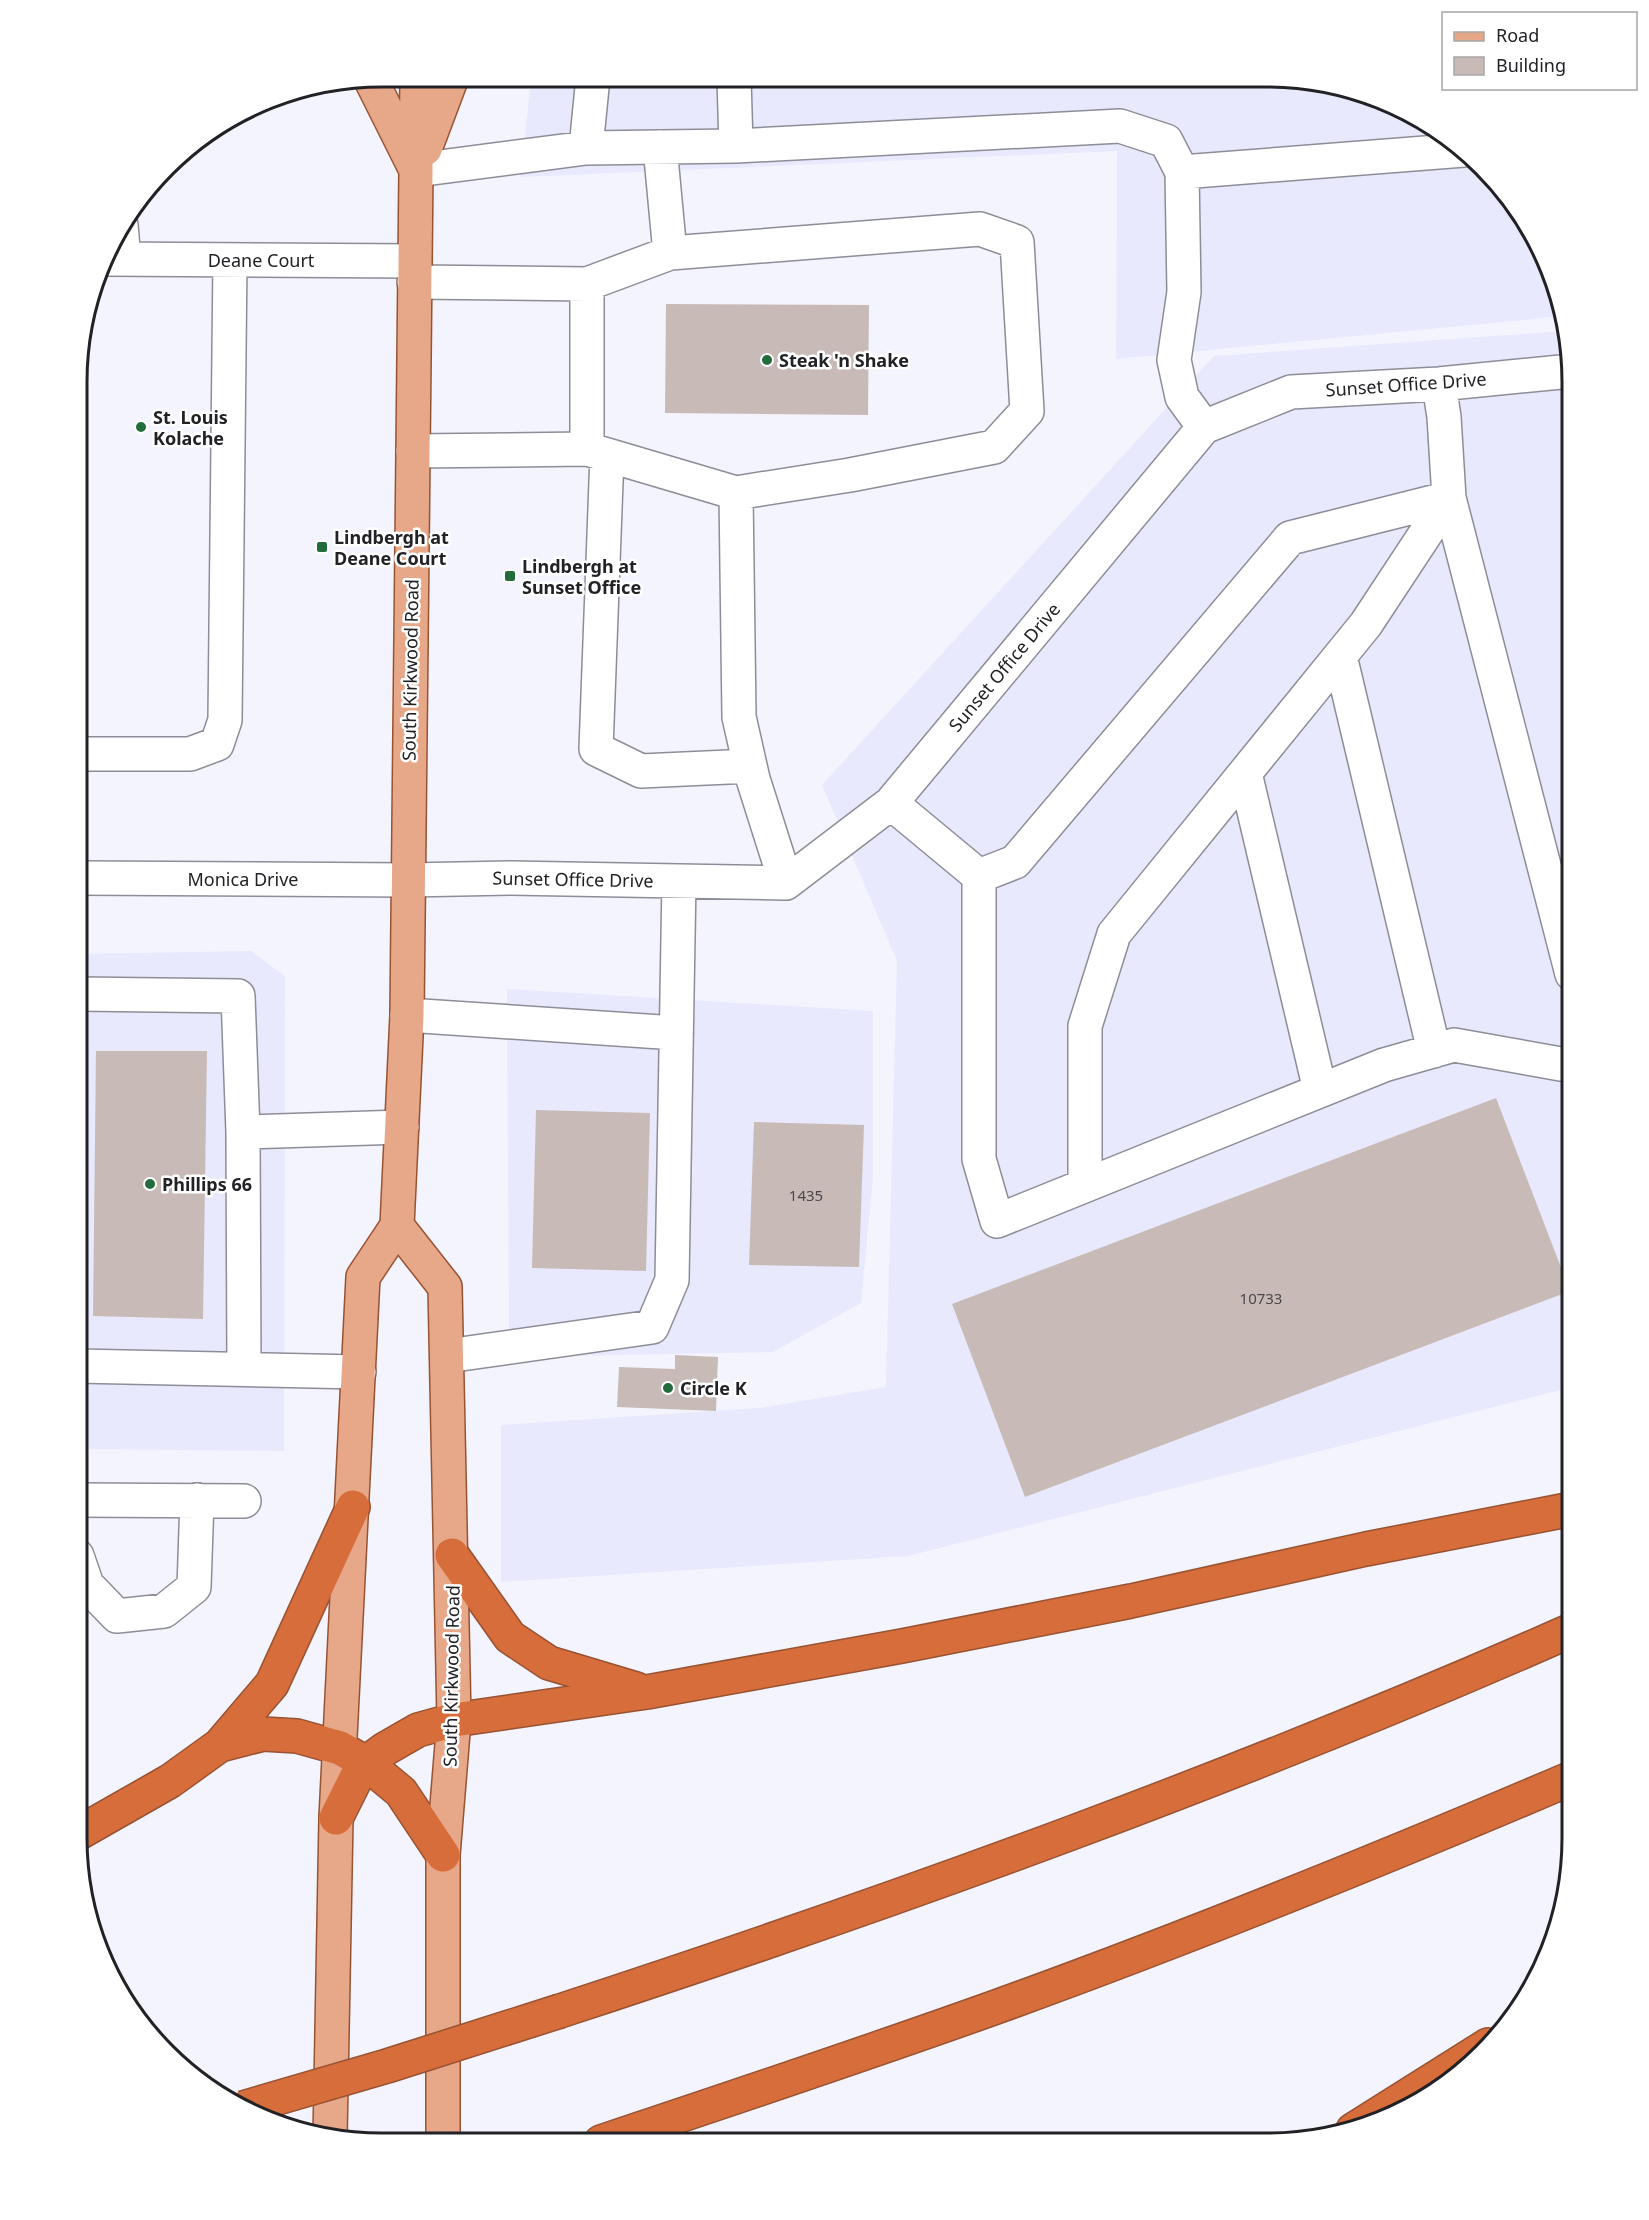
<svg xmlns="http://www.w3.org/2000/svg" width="1649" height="2220" viewBox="0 0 1649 2220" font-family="'Noto Sans',sans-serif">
<rect width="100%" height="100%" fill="#f3f4fd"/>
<path fill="#e8e9fc" d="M 531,77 L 1307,79 L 1384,100 L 1453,139 L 1497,181 L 1541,247 L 1562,303 L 1564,316 L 1116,359 L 1117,151 L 521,177 Z
M 1566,331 L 1572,382 L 1572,1387 L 908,1556 L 501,1582 L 501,1425 L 759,1408 L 886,1387 L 897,961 L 822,785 L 1214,356 Z
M 251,951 L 285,976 L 284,1451 L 77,1449 L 78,954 Z
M 507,989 L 873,1011 L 873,1177 L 861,1303 L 773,1352 L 509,1357 Z"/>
<path fill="#c8bbb7" d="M 666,304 L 869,305 L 868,415 L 665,413 Z
M 96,1051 L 207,1051 L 203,1319 L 93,1316 Z
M 1496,1098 L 1570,1291 L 1025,1497 L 952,1304 Z
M 536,1110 L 650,1113 L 646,1271 L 532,1268 Z
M 754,1122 L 864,1125 L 859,1267 L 749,1265 Z
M 675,1355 L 718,1357 L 716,1411 L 617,1407 L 619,1367 L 675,1369 Z"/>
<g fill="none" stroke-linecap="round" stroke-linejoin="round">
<g stroke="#8d8d98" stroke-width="36">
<path id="minor" d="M 734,78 L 736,146
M 660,147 L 670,253 L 980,229 L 1017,242 L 1027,411 L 994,447 L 850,475 L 736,493 L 739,717 L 753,779 L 786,883
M 586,148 L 736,146 L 1120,126 L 1166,141 L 1182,172 L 1184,292 L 1174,360 L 1182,397 L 1204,427
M 417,170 L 586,148 L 593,77
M 1182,172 L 1464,150
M 121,225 L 124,259
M 107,259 L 414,261
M 414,282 L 587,284 L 670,253
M 587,284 L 587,449 L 736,493
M 1439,384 L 1444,417 L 1449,498 L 1572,974
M 413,451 L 587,449
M 607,455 L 596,749 L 641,771 L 750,766
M 1340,656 L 1434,1051
M 78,754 L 190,754 L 217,744 L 225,720 L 230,260
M 1245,773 L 1320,1090
M 891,803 L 979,876 L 979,1159 L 997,1221 L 1384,1065 L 1454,1045 L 1572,1066
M 979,876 L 1015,862 L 1290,538 L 1449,498
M 78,878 L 408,880 L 510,878 L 786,883 L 891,803 L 1204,427 L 1291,392 L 1439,384 L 1571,371
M 78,994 L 238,996 L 243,1132 L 402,1127
M 407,1015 L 676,1033
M 243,1132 L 244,1368
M 1085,1185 L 1085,1026 L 1114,934 L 1366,624 L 1449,498
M 447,1356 L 652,1327 L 672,1280 L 679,881
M 77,1366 L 359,1372
M 77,1500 L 244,1501
M 77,1556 L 87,1585 L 117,1616 L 164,1611 L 194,1587 L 197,1500"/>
</g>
<g stroke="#985333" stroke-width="36">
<path id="major" d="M 370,78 L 414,166
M 425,149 L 452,77
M 397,1226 L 445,1287 L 454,1720 L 443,1855 L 443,2141
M 330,2138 L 336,1818 L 363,1277 L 397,1226 L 407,1015 L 417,77"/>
</g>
<g stroke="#985333" stroke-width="36">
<path id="highway" d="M 452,1555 L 510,1637 L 549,1663 L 636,1689
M 220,1745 L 272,1684 L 353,1507
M 336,1818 L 358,1774 L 366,1763 L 385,1749 L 418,1730 L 454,1720 L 647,1692 L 902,1646 L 1131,1601 L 1366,1549 L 1572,1509
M 77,1834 L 170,1781 L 220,1745 L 263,1734 L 297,1736 L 340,1748 L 366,1763 L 401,1792 L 443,1855
M 560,2011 C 902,1899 1242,1776 1572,1630
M 1353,2130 L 1488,2045
M 601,2142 C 733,2098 865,2054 996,2007 C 1190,1937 1382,1859 1572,1778"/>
</g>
<use href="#minor" stroke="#fff" stroke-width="33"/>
<use href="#major" stroke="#e7a789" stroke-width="33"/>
<use href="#highway" stroke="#d76d3a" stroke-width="33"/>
<g stroke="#985333" stroke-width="36" stroke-linecap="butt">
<path id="highway-bridge" d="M 243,2108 L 387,2066 L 560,2011"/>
</g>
<use href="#highway-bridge" stroke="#d76d3a" stroke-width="33"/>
</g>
<g fill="#226d3b" stroke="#fff" stroke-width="2">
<circle cx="767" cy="360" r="6"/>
<circle cx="141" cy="427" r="6"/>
<rect x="316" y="541" width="12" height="12" rx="3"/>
<rect x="504" y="570" width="12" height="12" rx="3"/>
<circle cx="150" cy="1184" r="6"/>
<circle cx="668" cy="1388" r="6"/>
</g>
<g text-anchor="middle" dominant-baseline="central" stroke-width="5" stroke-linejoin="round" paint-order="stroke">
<g font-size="15" fill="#4c484a">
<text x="806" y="1195">1435</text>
<text x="1261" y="1298">10733</text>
</g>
<g font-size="18" fill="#222226" stroke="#fff">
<text x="261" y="260">Deane Court</text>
<text transform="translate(1406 384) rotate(-4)">Sunset Office Drive</text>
<text transform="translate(1004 667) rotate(-50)">Sunset Office Drive</text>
<text transform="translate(410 670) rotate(-89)">South Kirkwood Road</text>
<text x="243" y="879">Monica Drive</text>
<text transform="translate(573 879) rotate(1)">Sunset Office Drive</text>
<text transform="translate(451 1676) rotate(-89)">South Kirkwood Road</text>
</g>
<g font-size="18" font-weight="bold" fill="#222226" stroke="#fff" text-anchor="start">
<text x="779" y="360">Steak 'n Shake</text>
<text x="153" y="417">St. Louis<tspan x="153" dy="21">Kolache</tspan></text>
<text x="334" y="537">Lindbergh at<tspan x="334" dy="21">Deane Court</tspan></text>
<text x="522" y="566">Lindbergh at<tspan x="522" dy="21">Sunset Office</tspan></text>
<text x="162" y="1184">Phillips 66</text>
<text x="680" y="1388">Circle K</text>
</g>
</g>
<path d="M0 0H1649V2220H0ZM382 87H1267A295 295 0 0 1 1562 382V1838A295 295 0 0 1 1267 2133H382A295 295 0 0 1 87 1838V382A295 295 0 0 1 382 87Z" fill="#fff" fill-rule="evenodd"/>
<path fill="none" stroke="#222226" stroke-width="3" d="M382 87H1267A295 295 0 0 1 1562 382V1838A295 295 0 0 1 1267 2133H382A295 295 0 0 1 87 1838V382A295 295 0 0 1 382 87Z"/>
<rect x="1442" y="12" width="195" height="78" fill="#ffffff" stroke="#a7a7a8" stroke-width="1.5"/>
<rect x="1454" y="32" width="30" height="9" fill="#e7a789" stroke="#a7a7a8" stroke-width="1.5"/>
<text x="1496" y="42" font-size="18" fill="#222226">Road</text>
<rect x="1454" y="57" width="30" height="18" fill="#c8bbb7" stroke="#a7a7a8" stroke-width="1.5"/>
<text x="1496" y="72" font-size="18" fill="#222226">Building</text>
</svg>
